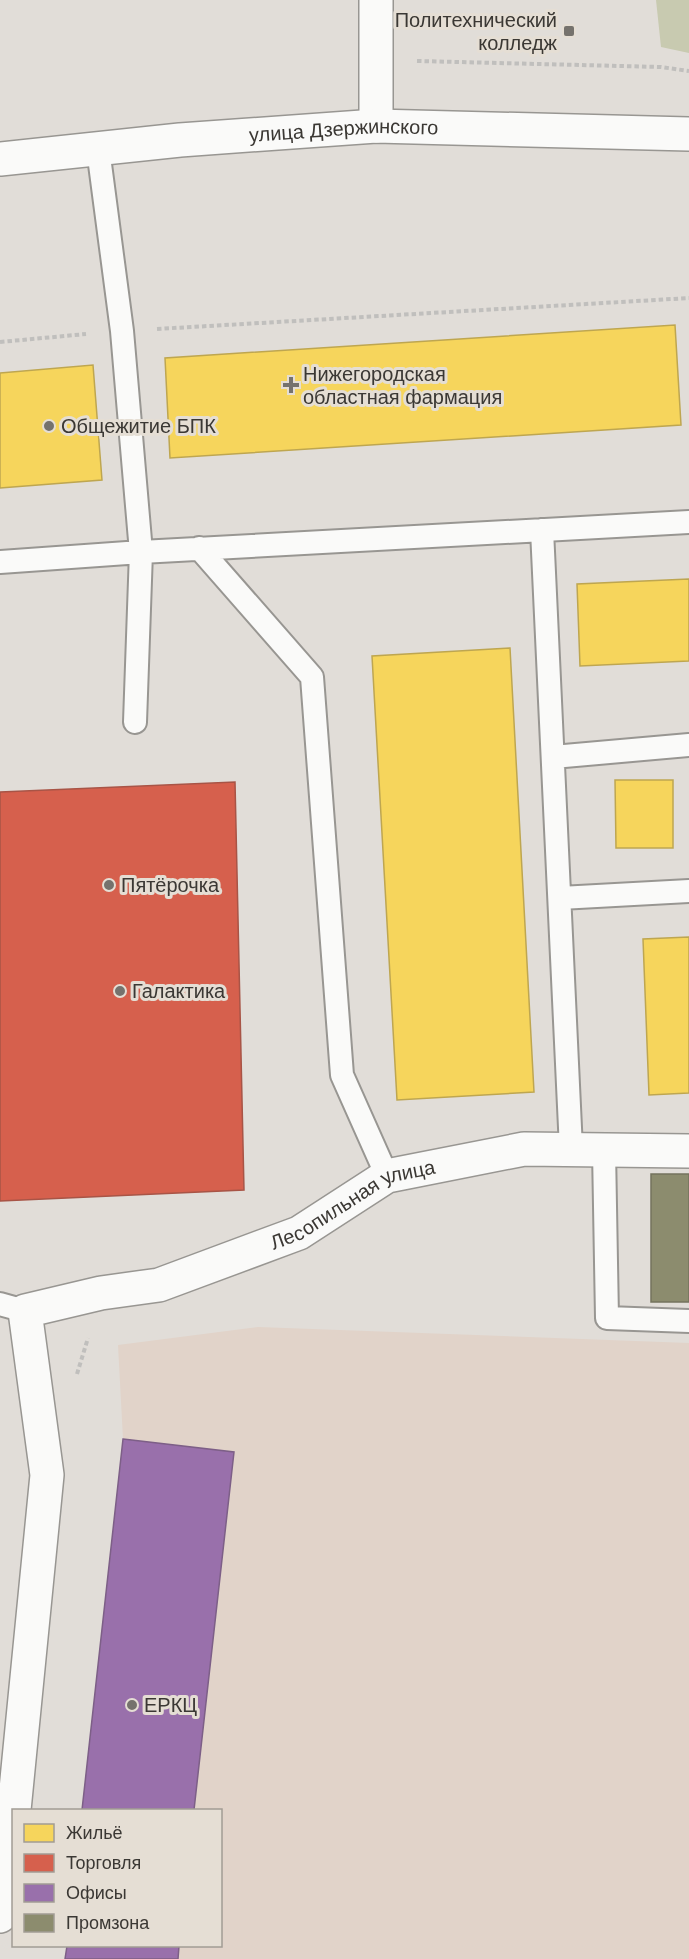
<svg xmlns="http://www.w3.org/2000/svg" width="689" height="1959" viewBox="0 0 689 1959" font-family="Helvetica,sans-serif">
<rect width="100%" height="100%" fill="#e1ddd8"/>
<path fill="#e1d3c9" d="M 258,1327 L 689,1343 L 689,1959 L 65,1959 L 67,1946 L 220,1946 L 220,1810 L 82,1810 L 123,1439 L 118,1345 Z"/>
<path fill="#c8cab0" d="M 656,0 L 689,0 L 689,53 L 661,47 Z"/>
<path fill="#f6d55c" stroke="#bea650" stroke-width="1.5" d="M 675,325 L 681,425 L 170,458 L 165,358 Z
M 93,365 L 102,480 L 0,488 L 0,373 Z
M 689,579 L 689,661 L 580,666 L 577,584 Z
M 510,648 L 534,1092 L 397,1100 L 372,656 Z
M 615,780 L 673,780 L 673,848 L 616,848 Z
M 689,937 L 689,1093 L 649,1095 L 643,939 Z"/>
<path fill="#d6604d" stroke="#a85446" stroke-width="1.5" d="M 235,782 L 244,1190 L 0,1201 L 0,792 Z"/>
<path fill="#9970ab" stroke="#7d5f87" stroke-width="1.5" d="M 123,1439 L 234,1452 L 194,1810 L 82,1810 Z
M 67,1946 L 179,1946 L 178,1959 L 65,1959 Z"/>
<path fill="#8c8c6e" stroke="#74735d" stroke-width="1.5" d="M 651,1174 L 689,1174 L 689,1302 L 651,1302 Z"/>
<g fill="none" stroke-linecap="round" stroke-linejoin="round">
<g stroke="#989692" stroke-width="26">
<path id="service" d="M 542,530 L 571,1149
M 199,548 L 312,677 L 342,1075 L 387,1176
M 0,562 L 141,552 L 122,331 L 98,149
M 135,722 L 141,552 L 689,522
M 553,757 L 689,745
M 560,898 L 689,891
M 604,1150 L 607,1318 L 689,1321
M 0,1304 L 25,1311"/>
</g>
<g stroke="#989692" stroke-width="36">
<g id="minor">
<path d="M 376,126 L 376,0"/>
<path id="s1" d="M 14,1810 L 47,1475 L 25,1311 L 101,1293 L 159,1285 L 299,1233 L 387,1176 L 524,1149 L 689,1151"/>
<path d="M 0,1916 L 7,1883 L 14,1819"/>
</g>
</g>
<g stroke="#989692" stroke-width="36">
<g id="secondary">
<path id="s2" d="M 0,159 L 180,140 L 376,126 L 689,134"/>
</g>
</g>
<path stroke="#c0bfbd" stroke-width="4" stroke-dasharray="4.5 3" stroke-linecap="butt" d="M 417,61 L 661,67 L 689,71
M 157,329 L 689,298
M 0,342 L 86,334
M 77,1374 L 88,1338"/>
<use href="#service" stroke="#fafaf9" stroke-width="22"/>
<use href="#minor" stroke="#fafaf9" stroke-width="33"/>
<use href="#secondary" stroke="#fafaf9" stroke-width="33"/>
</g>
<g fill="#75726d" stroke="#e5ded4" stroke-width="2">
<rect x="563" y="25" width="12" height="12" rx="3"/>
<path d="M288 376h6v6h6v6h-6v6h-6v-6h-6v-6h6z"/>
<circle cx="49" cy="426" r="6"/>
<circle cx="109" cy="885" r="6"/>
<circle cx="120" cy="991" r="6"/>
<circle cx="132" cy="1705" r="6"/>
</g>
<g text-anchor="middle" dominant-baseline="central" stroke-width="6" stroke-linejoin="round" paint-order="stroke">
<g font-size="20" fill="#3b3834" stroke="#e5ded4" text-anchor="start">
<text x="557" y="20" text-anchor="end">Политехнический<tspan x="557" dy="23">колледж</tspan></text>
<text x="303" y="374">Нижегородская<tspan x="303" dy="23">областная фармация</tspan></text>
<text x="61" y="426">Общежитие БПК</text>
<text x="121" y="885">Пятёрочка</text>
<text x="132" y="991">Галактика</text>
<text x="144" y="1705">ЕРКЦ</text>
</g>
<g font-size="20" fill="#3b3834" stroke="#e5ded4">
<text stroke="none"><textPath href="#s2" startOffset="345">улица Дзержинского</textPath></text>
<text stroke="none"><textPath href="#s1" startOffset="850">Лесопильная улица</textPath></text>
</g>
</g>
<rect x="12" y="1809" width="210" height="138" fill="#e5ded4" stroke="#a19c94" stroke-width="1.5"/>
<rect x="24" y="1824" width="30" height="18" fill="#f6d55c" stroke="#a19c94" stroke-width="1.5"/>
<text x="66" y="1839" font-size="18" fill="#3b3834">Жильё</text>
<rect x="24" y="1854" width="30" height="18" fill="#d6604d" stroke="#a19c94" stroke-width="1.5"/>
<text x="66" y="1869" font-size="18" fill="#3b3834">Торговля</text>
<rect x="24" y="1884" width="30" height="18" fill="#9970ab" stroke="#a19c94" stroke-width="1.5"/>
<text x="66" y="1899" font-size="18" fill="#3b3834">Офисы</text>
<rect x="24" y="1914" width="30" height="18" fill="#8c8c6e" stroke="#a19c94" stroke-width="1.5"/>
<text x="66" y="1929" font-size="18" fill="#3b3834">Промзона</text>
</svg>
